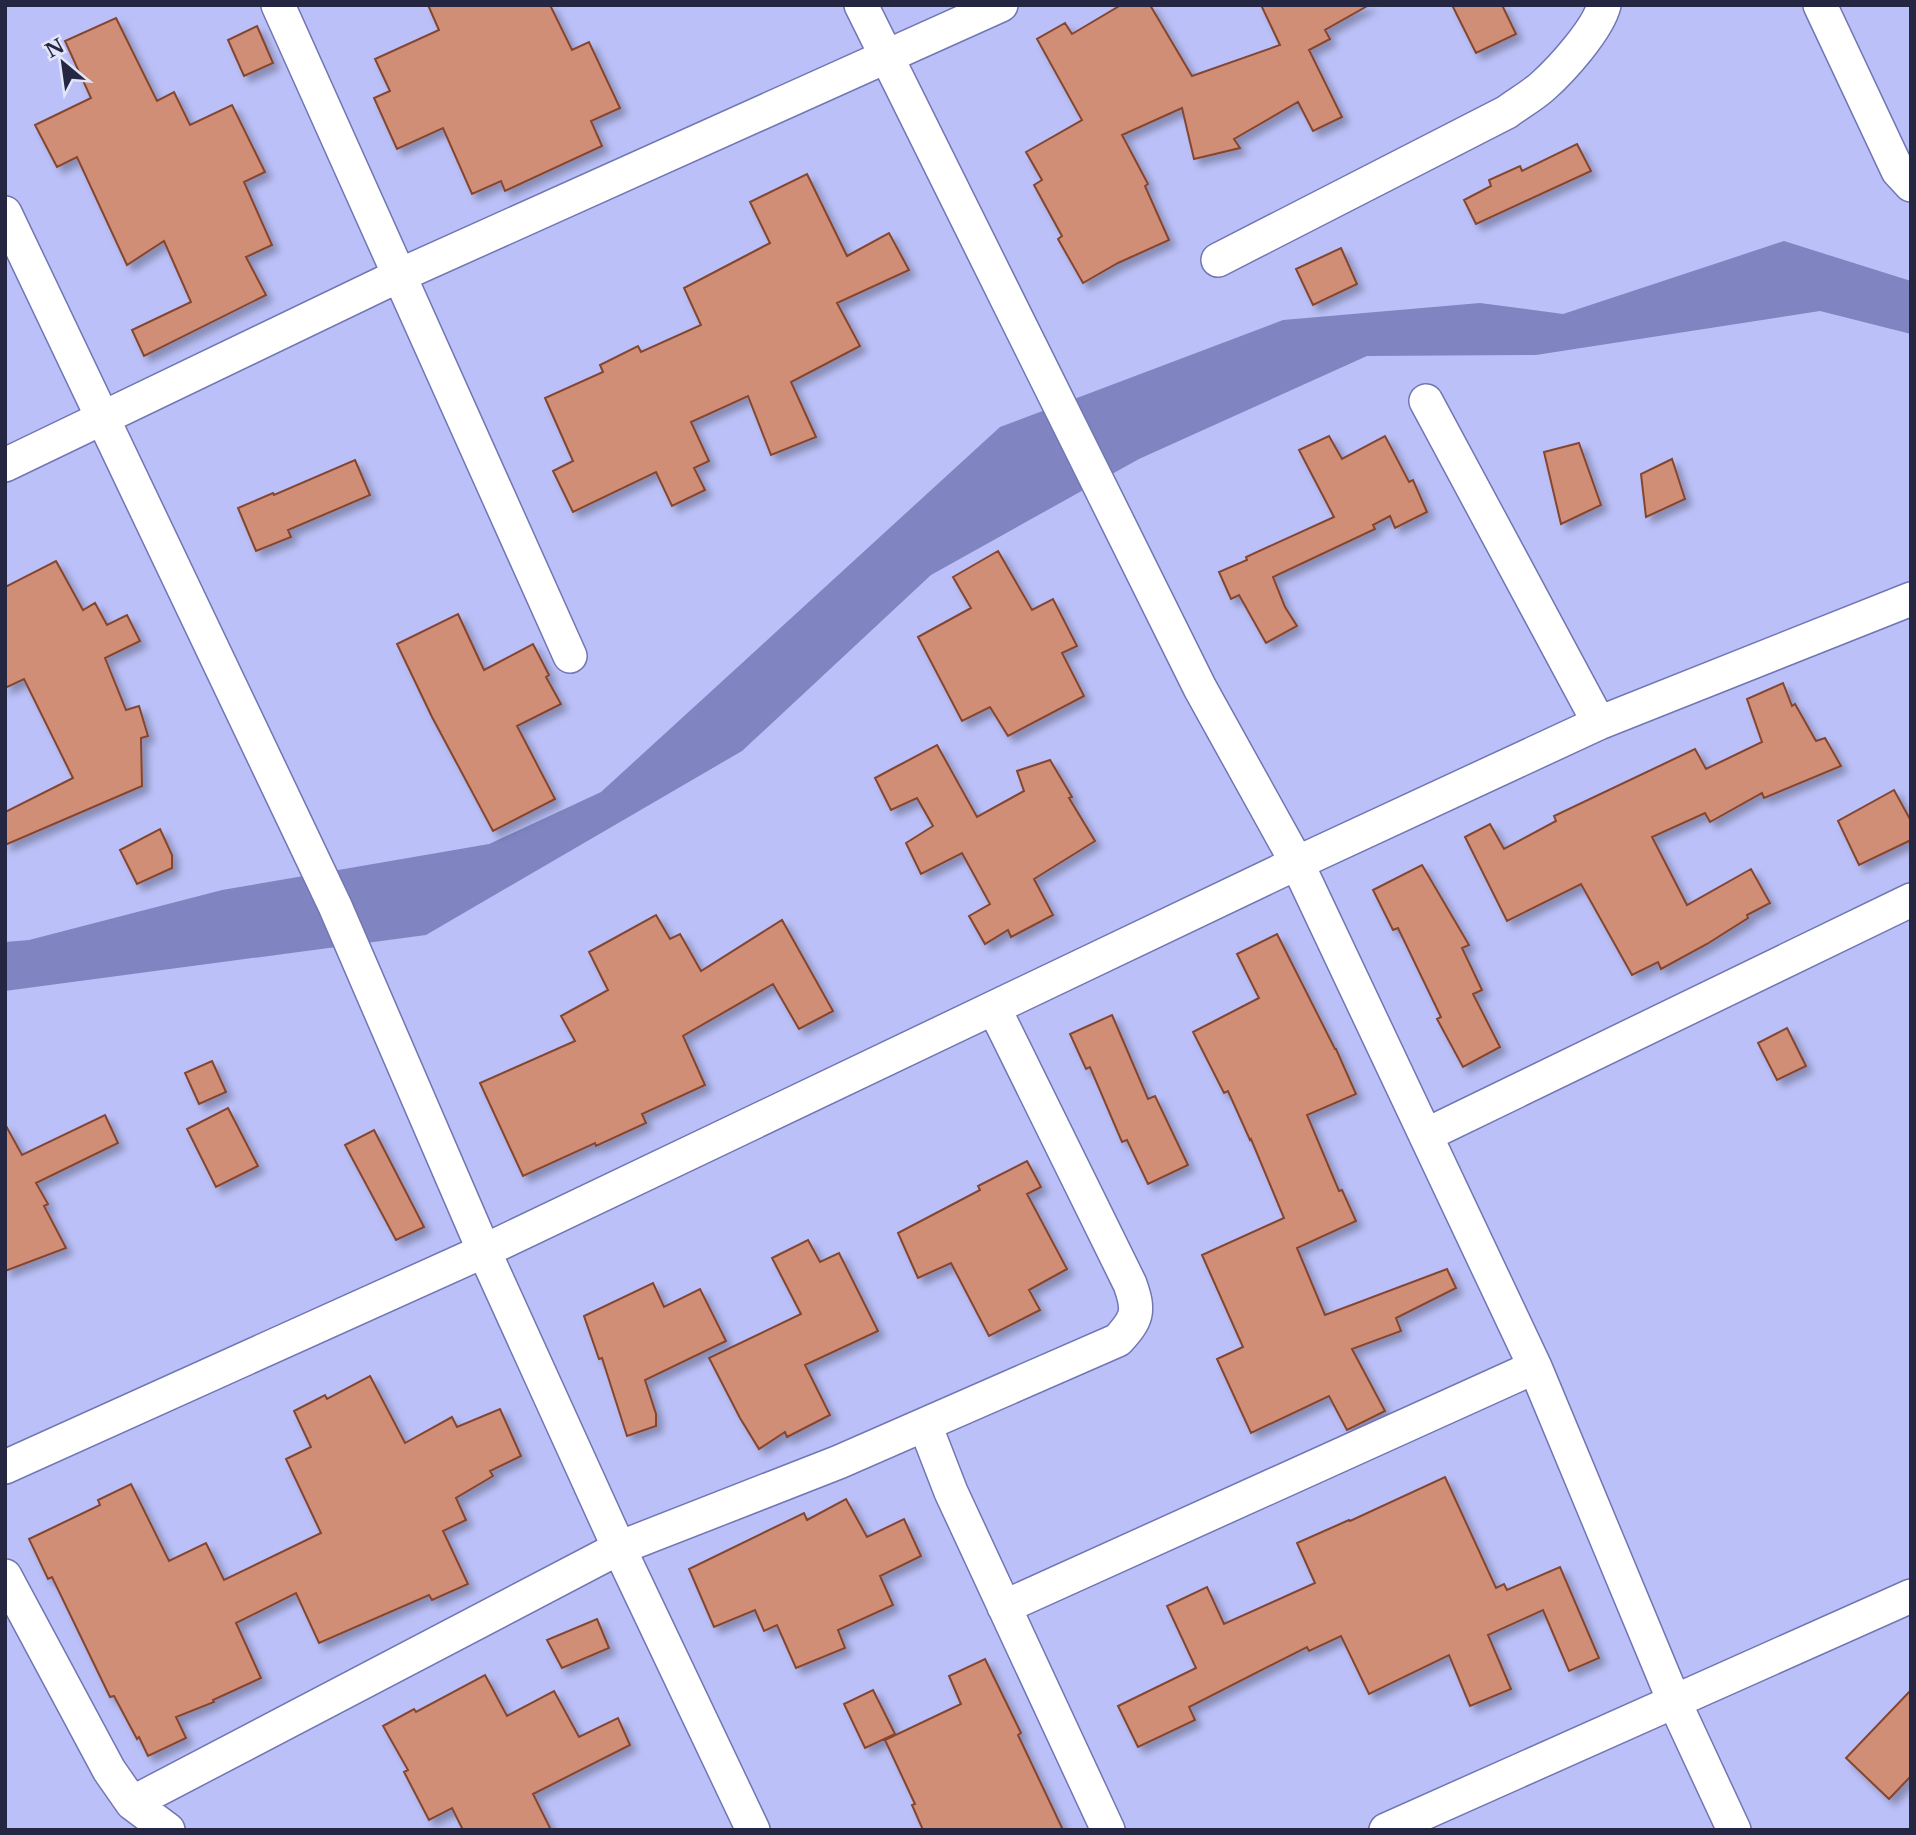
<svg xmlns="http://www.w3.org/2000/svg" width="1916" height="1835" viewBox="0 0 1916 1835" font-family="'Libre Baskerville',serif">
<defs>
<filter id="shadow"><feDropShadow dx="6" dy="6" stdDeviation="3.5" flood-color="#0004"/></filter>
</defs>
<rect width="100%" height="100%" fill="#bbc1f8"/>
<path fill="#8085c1" d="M 1784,241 L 1911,281 L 1911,334 L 1820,311 L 1536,355 L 1367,356 L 1139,459 L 931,575 L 742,751 L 426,935 L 5,991 L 5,942 L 29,940 L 222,890 L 489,844 L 601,792 L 1000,427 L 1283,320 L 1480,303 L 1563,314 Z"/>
<path fill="#d18e77" stroke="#86452e" stroke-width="2" filter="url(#shadow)" d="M 428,5 L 550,5 L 572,50 L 589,42 L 620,108 L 591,121 L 602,146 L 505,191 L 501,181 L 472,194 L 443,128 L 397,149 L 374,98 L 390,91 L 375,59 L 439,30 Z
M 1121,5 L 1150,5 L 1192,76 L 1280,45 L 1261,5 L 1369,5 L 1325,30 L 1330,39 L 1309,50 L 1342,117 L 1313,131 L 1298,102 L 1234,139 L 1240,148 L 1194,159 L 1182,108 L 1122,135 L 1148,184 L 1145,186 L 1169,240 L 1118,263 L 1083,283 L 1058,239 L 1062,236 L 1034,185 L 1042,180 L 1026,152 L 1082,120 L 1037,39 L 1065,23 L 1072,34 Z
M 1452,5 L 1502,5 L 1516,34 L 1476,53 Z
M 116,18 L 157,101 L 174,92 L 190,125 L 232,105 L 265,172 L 244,182 L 272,245 L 246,257 L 266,295 L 144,356 L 132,330 L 191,302 L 164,241 L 127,265 L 77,157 L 57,167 L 35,125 L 91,98 L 65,41 Z
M 257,26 L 273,63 L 244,76 L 228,40 Z
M 1577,144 L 1591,171 L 1476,224 L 1464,200 L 1491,186 L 1489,180 L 1520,166 L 1522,171 Z
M 807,174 L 847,256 L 889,233 L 909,270 L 837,303 L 860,346 L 791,382 L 816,437 L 771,455 L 748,396 L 691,422 L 709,461 L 694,468 L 705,490 L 672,506 L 656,472 L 573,512 L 553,471 L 573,461 L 545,398 L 603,372 L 600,365 L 638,346 L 641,352 L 701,325 L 684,288 L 770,243 L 750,202 Z
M 1341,248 L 1357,284 L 1313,305 L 1296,269 Z
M 1329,436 L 1342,459 L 1385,436 L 1409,482 L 1413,480 L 1427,512 L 1395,528 L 1390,516 L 1373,525 L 1375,529 L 1273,577 L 1285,607 L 1297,626 L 1266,643 L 1239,595 L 1231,599 L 1219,572 L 1247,560 L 1246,557 L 1334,517 L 1299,450 Z
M 1579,443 L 1601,505 L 1561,524 L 1544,452 Z
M 1672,459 L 1685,499 L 1646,517 L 1641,474 Z
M 355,460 L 370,495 L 288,530 L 291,537 L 256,551 L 238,508 L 273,493 L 274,495 Z
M 998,551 L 1032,610 L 1053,599 L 1077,646 L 1062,653 L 1084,696 L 1008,736 L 990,707 L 962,721 L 918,637 L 971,608 L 953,577 Z
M 56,561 L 83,610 L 95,603 L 107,625 L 127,615 L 140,641 L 105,658 L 126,710 L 139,706 L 148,736 L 141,738 L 142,786 L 5,845 L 5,812 L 73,778 L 24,679 L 5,688 L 5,587 Z
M 458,614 L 484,670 L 533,644 L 549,675 L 546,677 L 561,704 L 517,726 L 555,799 L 493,831 L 432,717 L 397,644 Z
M 1783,683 L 1792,706 L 1795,704 L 1816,741 L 1825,738 L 1841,766 L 1764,798 L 1762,793 L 1710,822 L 1705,813 L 1652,837 L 1687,905 L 1751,869 L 1770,903 L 1747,915 L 1748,918 L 1707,944 L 1661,969 L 1658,962 L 1632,975 L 1581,884 L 1507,921 L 1465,837 L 1490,824 L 1504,849 L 1556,821 L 1554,816 L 1695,749 L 1706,769 L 1762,742 L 1747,699 Z
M 937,745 L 977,817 L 1024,791 L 1017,771 L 1050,760 L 1072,797 L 1069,798 L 1095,841 L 1034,879 L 1053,915 L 1011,937 L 1008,930 L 985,944 L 969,916 L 990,904 L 962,853 L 921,874 L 906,843 L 933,826 L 917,798 L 891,810 L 875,778 Z
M 1894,790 L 1911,821 L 1911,840 L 1859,865 L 1838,821 Z
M 160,829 L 172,855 L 172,868 L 137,884 L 120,850 Z
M 1422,865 L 1469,945 L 1462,948 L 1482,990 L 1473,994 L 1500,1047 L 1463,1067 L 1437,1019 L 1441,1017 L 1398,928 L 1393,930 L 1373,890 Z
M 656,915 L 670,939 L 680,934 L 701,971 L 782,920 L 833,1011 L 799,1029 L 773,984 L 683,1036 L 705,1085 L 642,1114 L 646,1123 L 596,1146 L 595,1143 L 523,1176 L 480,1083 L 575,1041 L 561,1016 L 608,990 L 589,952 Z
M 1277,934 L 1335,1049 L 1336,1049 L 1356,1094 L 1307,1115 L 1339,1191 L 1342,1190 L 1356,1221 L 1297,1248 L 1325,1315 L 1447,1269 L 1456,1288 L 1396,1318 L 1401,1331 L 1352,1349 L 1385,1411 L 1347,1430 L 1329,1396 L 1251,1433 L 1217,1359 L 1243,1347 L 1202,1255 L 1284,1218 L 1251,1139 L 1250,1140 L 1228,1091 L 1224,1093 L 1193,1032 L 1259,998 L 1237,954 Z
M 1112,1015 L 1148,1099 L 1155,1096 L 1188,1165 L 1148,1184 L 1127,1140 L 1122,1142 L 1090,1067 L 1086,1069 L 1070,1034 Z
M 1787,1028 L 1806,1066 L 1777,1080 L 1758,1043 Z
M 212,1061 L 226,1092 L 199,1104 L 185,1073 Z
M 228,1108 L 258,1166 L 216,1187 L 187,1129 Z
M 105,1115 L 118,1143 L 36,1183 L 48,1204 L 44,1206 L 66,1248 L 5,1271 L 5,1124 L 22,1155 Z
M 374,1130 L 424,1227 L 396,1240 L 345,1145 Z
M 1027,1161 L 1041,1187 L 1027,1194 L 1067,1269 L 1029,1290 L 1040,1310 L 989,1336 L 951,1263 L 918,1278 L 898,1233 L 980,1190 L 978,1186 Z
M 808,1240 L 820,1262 L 839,1253 L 878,1331 L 805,1365 L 830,1415 L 787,1437 L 785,1432 L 759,1449 L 740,1418 L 709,1358 L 801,1314 L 772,1258 Z
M 653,1283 L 664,1307 L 700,1289 L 726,1341 L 645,1380 L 656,1414 L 656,1426 L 627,1436 L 602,1358 L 599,1359 L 584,1316 Z
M 370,1376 L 405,1443 L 452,1417 L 457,1427 L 500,1409 L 521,1456 L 490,1471 L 493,1476 L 456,1498 L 466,1520 L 443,1531 L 468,1584 L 432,1600 L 429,1595 L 319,1643 L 296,1593 L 236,1623 L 261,1678 L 213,1700 L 214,1702 L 176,1717 L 186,1738 L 148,1756 L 139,1737 L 137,1739 L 114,1696 L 110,1697 L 52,1577 L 48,1579 L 29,1539 L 100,1505 L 98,1500 L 131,1484 L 169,1561 L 206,1543 L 224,1580 L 321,1533 L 286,1459 L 311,1447 L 294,1411 L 325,1395 L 327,1399 Z
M 1445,1477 L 1496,1588 L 1504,1584 L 1507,1590 L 1560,1567 L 1599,1658 L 1569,1671 L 1543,1610 L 1488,1635 L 1511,1689 L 1470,1706 L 1449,1655 L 1369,1694 L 1341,1636 L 1309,1651 L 1307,1647 L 1189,1707 L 1195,1720 L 1138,1747 L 1118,1706 L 1196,1668 L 1167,1606 L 1207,1587 L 1224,1624 L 1315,1583 L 1297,1543 L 1349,1520 L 1350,1521 Z
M 846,1499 L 867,1537 L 904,1519 L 921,1556 L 880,1576 L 893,1605 L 838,1630 L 845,1648 L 796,1668 L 777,1625 L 764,1631 L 755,1610 L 714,1627 L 689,1569 L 804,1513 L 807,1520 Z
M 597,1619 L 609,1648 L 562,1668 L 547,1640 Z
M 985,1659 L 1021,1733 L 1018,1735 L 1063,1830 L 923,1830 L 912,1805 L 915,1804 L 885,1740 L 961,1704 L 949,1676 Z
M 485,1675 L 507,1716 L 554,1691 L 579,1737 L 618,1718 L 630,1745 L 533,1794 L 551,1830 L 463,1830 L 452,1808 L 429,1820 L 404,1772 L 408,1770 L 383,1726 L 414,1709 L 416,1712 Z
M 873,1690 L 895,1734 L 865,1748 L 844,1704 Z
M 1911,1690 L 1911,1776 L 1889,1799 L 1846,1758 Z"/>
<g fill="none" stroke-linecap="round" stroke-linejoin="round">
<g stroke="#7176b4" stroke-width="36">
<path id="minor" d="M 278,5 L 570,656
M 861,5 L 1200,688 L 1297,863 L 1535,1367 L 1674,1701 L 1734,1830
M 1820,5 L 1898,171 L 1911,185
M 5,213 L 335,906 L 484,1251 L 619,1548 L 753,1830
M 1218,260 L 1507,112 C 1519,103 1532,96 1543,86 C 1562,69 1598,29 1604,5
M 1426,401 L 1599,723
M 5,465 L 398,276 L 1001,5
M 1426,1135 L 1911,900
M 925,1425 L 951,1492 L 1108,1830
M 5,1467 L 484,1251 L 1297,863 L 1599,723 L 1911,599
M 5,1576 L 109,1770 L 132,1803 L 168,1830
M 1004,1607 L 1535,1367
M 132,1803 L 619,1548 L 839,1462 L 1118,1340 C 1137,1319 1140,1312 1130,1284 L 994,1008
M 1386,1830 L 1911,1596"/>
</g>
<use href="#minor" stroke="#fff" stroke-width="33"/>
</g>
<rect width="1916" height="1835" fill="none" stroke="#252742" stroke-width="14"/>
<g transform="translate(63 63) rotate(331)" stroke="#e2e5fa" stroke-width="5" paint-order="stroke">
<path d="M0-5L12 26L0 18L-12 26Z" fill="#252742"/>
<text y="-10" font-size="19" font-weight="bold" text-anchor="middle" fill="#252742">N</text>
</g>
</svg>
